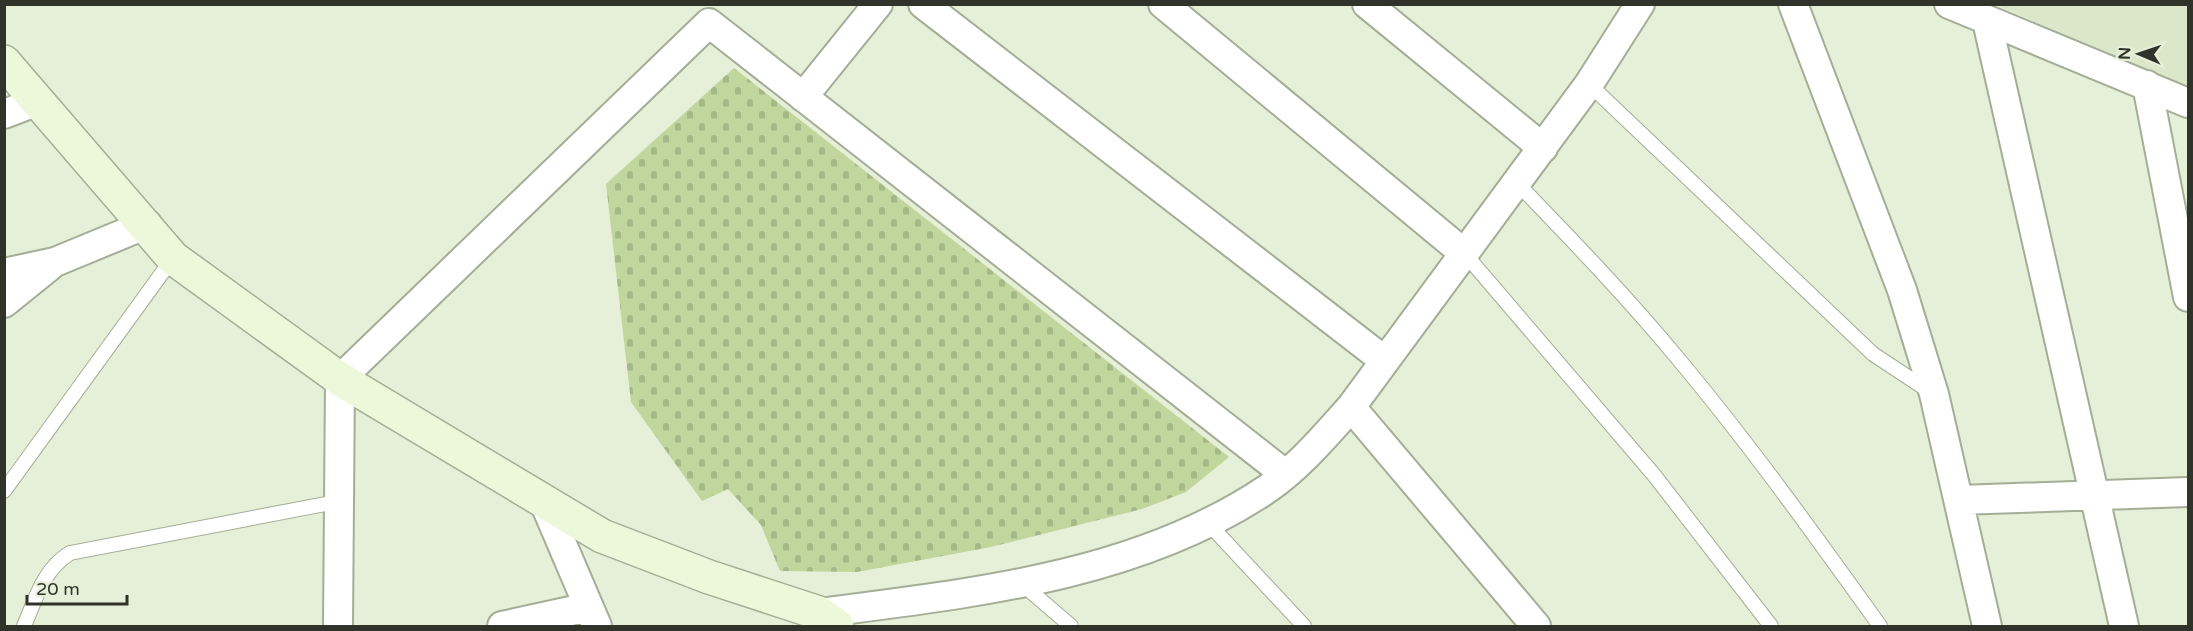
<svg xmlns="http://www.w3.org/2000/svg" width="2193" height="631" viewBox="0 0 2193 631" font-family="'Varela Round',sans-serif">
<defs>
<pattern id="cemetery-stones" width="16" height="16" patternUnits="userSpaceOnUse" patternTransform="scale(1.5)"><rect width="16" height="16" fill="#c0d69c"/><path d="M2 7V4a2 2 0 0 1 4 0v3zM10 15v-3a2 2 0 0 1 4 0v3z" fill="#a5b887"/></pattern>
</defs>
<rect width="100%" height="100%" fill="#e6efd7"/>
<path fill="#dbe7c8" d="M 1996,5 L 2188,5 L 2188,86 Z"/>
<path fill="url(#cemetery-stones)" d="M 734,68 L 1229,457 L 1186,492 L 1142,509 L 991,547 L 857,572 L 780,571 L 761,525 L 728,489 L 702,501 L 631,402 L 606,184 Z"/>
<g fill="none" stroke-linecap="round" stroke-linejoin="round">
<g stroke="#a4ad96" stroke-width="16">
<path id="lane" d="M 1589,84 L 1873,354 L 1932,393
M 1517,183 C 1573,241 1629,299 1680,361 C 1751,446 1816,537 1880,626
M 1465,254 L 1654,475 L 1771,626
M 4,491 L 173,258
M 1208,523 L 1304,626
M 1021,583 L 1071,626
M 24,626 C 36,598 43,570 70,553 L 341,501"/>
</g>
<g stroke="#a4ad96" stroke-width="32">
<path id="street" d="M 923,4 L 1385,361
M 1163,4 L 1465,254
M 1367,4 L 1543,148
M 1793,4 L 1902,290 L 1934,394 L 1987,626
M 1949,4 L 2188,103
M 1987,21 L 2124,626
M 2147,85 L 2188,297
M 803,97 L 878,4
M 4,114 L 38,101
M 4,273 L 55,262 L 147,224
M 4,303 L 51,265
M 1351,407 L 1536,626
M 1959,500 L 2188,492
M 544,502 L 597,626
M 819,613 C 972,593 1136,577 1267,489 C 1299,467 1325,436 1351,407 L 1589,84 L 1640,4
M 338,626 L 340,379 L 709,23 L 1285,474
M 502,626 L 589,607"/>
</g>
<g stroke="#a4ad96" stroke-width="36">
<path id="secondary" d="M 4,62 L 173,258 L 340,379 L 602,536 L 709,577 L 819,613 L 837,626"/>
</g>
<use href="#lane" stroke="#fff" stroke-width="14"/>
<use href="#street" stroke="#fff" stroke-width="28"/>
<use href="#secondary" stroke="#edf7da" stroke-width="33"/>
</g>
<rect width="2193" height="631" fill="none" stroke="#2f332a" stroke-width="12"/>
<g transform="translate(2139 54) rotate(272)" stroke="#e6efd7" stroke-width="4.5" paint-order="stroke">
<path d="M0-4.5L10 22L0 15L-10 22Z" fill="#2f332a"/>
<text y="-9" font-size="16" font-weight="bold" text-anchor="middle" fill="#2f332a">N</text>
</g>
<path d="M27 595v9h100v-9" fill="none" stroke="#2f332a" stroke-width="3"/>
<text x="36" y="595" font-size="18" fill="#2f332a" stroke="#e6efd7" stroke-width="4.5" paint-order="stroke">20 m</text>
</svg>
